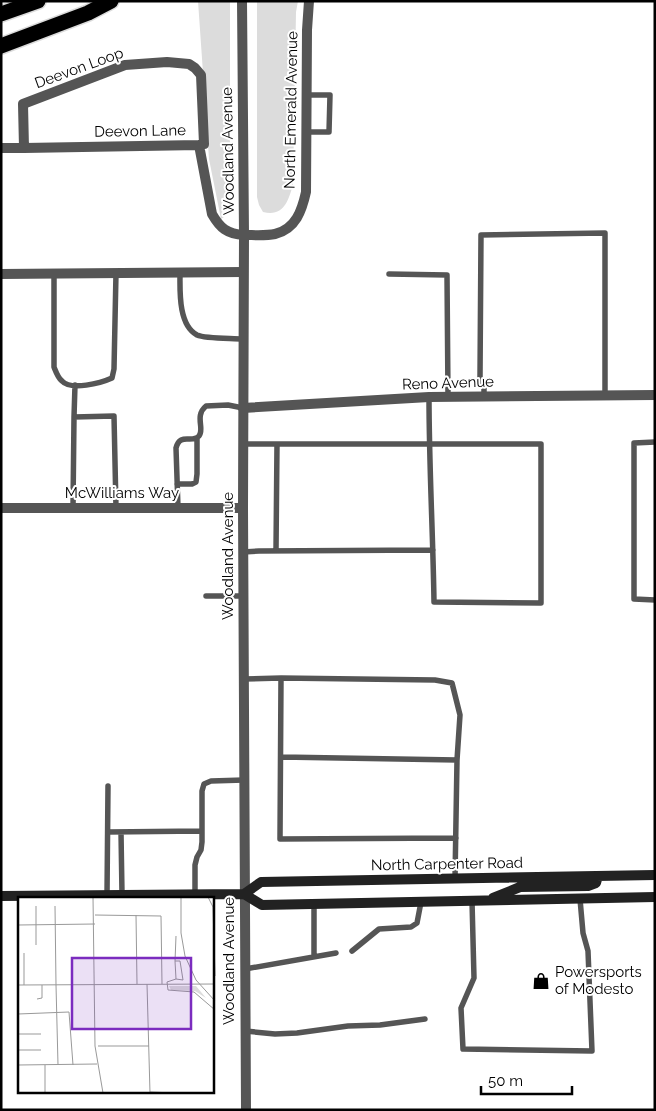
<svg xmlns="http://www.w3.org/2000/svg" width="656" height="1111" viewBox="0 0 656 1111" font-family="Raleway,sans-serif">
<rect width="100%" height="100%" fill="#fff"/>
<path fill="#dcdcdc" d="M 198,1 L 230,1 L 230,154 L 224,217 L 221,219 L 209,159 Z
M 257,1 L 298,1 L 296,12 L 293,185 C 288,201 284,217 263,212 L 259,205 L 257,197 Z"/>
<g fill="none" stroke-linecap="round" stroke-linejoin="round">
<g stroke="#dbdbdb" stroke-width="18">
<path id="motorway" d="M 1,14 L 38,1
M 1,46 L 88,13 L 111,1"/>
</g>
<path stroke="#555" stroke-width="5.5" d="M 307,132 L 329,132 L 330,95 L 307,95
M 180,273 C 180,290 178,325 197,335 C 206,339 232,338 243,339
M 54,274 L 54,367 C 56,372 58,378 62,381 C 71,391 101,383 112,378 L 114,369 L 116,273
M 389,274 L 447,275 L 448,397
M 484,396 L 484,387 L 480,378 L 481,235 L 605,233 L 605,395
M 74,417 L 75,385
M 655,442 L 634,443 L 634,599 L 655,600
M 243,444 L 541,444 L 541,603 L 434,602 C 433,534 429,466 429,397
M 177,484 L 192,484 L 196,482 L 197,474 L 197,438
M 73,508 L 74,417 L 114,416 L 116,508
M 178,508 L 176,448 C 180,432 192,444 199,436 C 205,429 194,416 206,406 L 228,405 L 243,408
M 276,551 L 277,444
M 243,552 L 259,551 L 433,550
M 206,596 L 243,596
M 281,678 L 280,839 L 456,838
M 243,679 L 281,678 L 435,680 L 452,683 L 460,715 L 457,760 L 455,879
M 281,757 L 457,760
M 108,832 L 202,831
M 121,832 L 122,894
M 195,894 L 195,865 L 197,857 L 201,850 L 202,842 L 202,791 L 204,784 L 211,781 L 244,780
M 107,895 L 108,786
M 472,901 L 474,978 L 461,1008 L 463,1049 L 592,1051 L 588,951 L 583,933 L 580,899
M 314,904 L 314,956
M 352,951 L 379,929 L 411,927 L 417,923 L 421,902
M 245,969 L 336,953
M 245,1031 L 275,1034 L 297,1033 L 348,1026 L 380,1025 L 425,1019"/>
<path stroke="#555" stroke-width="10" d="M 199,145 L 212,214 C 220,228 227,234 244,235
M 1,148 L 24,148 L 199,145 L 204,144 L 201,75 L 195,68 L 189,64 L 167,62 L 125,65 L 23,104 L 24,148
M 1,274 L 243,272
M 243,408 L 429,397 L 655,395
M 1,508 L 243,508"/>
<path stroke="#555" stroke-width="10" d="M 242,1 L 244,235 L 243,508 L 246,1110
M 244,235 C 254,235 266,236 275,234 C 296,229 302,210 306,192 L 307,30 L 309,1"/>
<path stroke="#222" stroke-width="10" d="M 244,894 L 261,882 L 655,875
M 1,896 L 244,894 L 262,905 L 655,897
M 493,898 L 520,887 L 588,886 L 596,883 L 598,876"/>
<use href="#motorway" stroke="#000" stroke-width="15"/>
</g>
<defs>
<g id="shop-bare" transform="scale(1.35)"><path d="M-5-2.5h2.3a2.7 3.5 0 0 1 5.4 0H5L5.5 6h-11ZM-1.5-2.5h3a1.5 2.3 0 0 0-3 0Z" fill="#000" stroke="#fff" stroke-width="2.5" paint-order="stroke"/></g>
</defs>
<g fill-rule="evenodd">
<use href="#shop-bare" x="541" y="981"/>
</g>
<g text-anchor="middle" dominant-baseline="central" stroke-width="4" stroke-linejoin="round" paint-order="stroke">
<g font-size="15" fill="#000" stroke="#fff">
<text transform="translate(79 68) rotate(-20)">Deevon Loop</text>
<text transform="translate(291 110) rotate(-89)">North Emerald Avenue</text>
<text transform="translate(140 131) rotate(-1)">Deevon Lane</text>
<text transform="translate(228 151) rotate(-91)">Woodland Avenue</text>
<text transform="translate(448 383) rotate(-2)">Reno Avenue</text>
<text x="122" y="493">McWilliams Way</text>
<text transform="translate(228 556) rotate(-90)">Woodland Avenue</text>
<text transform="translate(447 864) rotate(-1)">North Carpenter Road</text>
<text transform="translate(229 961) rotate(-90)">Woodland Avenue</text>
</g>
<g font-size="15" fill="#000" stroke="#fff" text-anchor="start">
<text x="555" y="972">Powersports<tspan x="555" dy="17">of Modesto</tspan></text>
</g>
</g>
<g transform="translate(18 897)">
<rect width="196" height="196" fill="#fff"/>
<path d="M 151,89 L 178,89 L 188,101 L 177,94 L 153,93 Z" fill="#dcdcdc"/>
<path fill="none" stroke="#999" stroke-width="1" d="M 75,0 L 77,149 L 85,196M 163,0 L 163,36 L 167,59 L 178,83 L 197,104M 190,0 L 195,10 L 197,79M 18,9 L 18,48M 37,9 L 38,88M 77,18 L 143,19 L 144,87M 118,18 L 119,87M 0,28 L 77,27M 157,64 L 162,64 L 165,83 L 158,82 L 157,64 L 158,39M 158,82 L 149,85 L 150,93 L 176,95 L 197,113M 129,87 L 132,196M 0,88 L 197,87M 6,88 L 6,56M 38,88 L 40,168M 19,102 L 24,101 L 24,88M 0,117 L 51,115 L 55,168M 0,137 L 23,137M 80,149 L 131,149M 0,153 L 23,153M 0,168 L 79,167M 27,168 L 27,196M 132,195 L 156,196"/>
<path fill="#7b2cbf" fill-opacity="0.15" stroke="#7b2cbf" stroke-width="2.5" d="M 54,61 L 173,61 L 173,132 L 54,132 Z"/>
<rect width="196" height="196" fill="none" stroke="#000" stroke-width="2.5"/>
</g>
<rect width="656" height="1111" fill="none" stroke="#000000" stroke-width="5"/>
<path d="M481 1086v8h91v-8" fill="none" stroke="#000000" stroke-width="2.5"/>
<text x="488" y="1086" font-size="15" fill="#000000" stroke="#ffffff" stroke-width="4" paint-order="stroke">50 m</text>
</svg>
